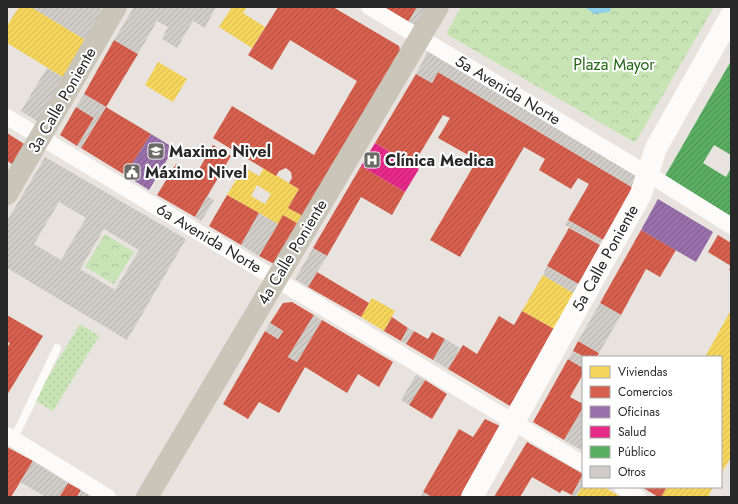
<svg xmlns="http://www.w3.org/2000/svg" width="738" height="504" viewBox="0 0 738 504" font-family="Jost,sans-serif">
<defs>
<pattern id="park-crowns" width="20" height="18" patternUnits="userSpaceOnUse"><rect width="20" height="18" fill="#c8e4b5"/><path d="M2 6a3 3 0 1 1 6 0M12 15a3 3 0 1 1 6 0" fill="none" stroke="#acc49c"/></pattern>
<pattern id="garden-dots" width="8" height="8" patternUnits="userSpaceOnUse"><rect width="8" height="8" fill="#c8e4b5"/><path d="M2 2h.1M6 6h.1" fill="none" stroke="#acc49c" stroke-width="1.8" stroke-linecap="round"/></pattern>
<pattern id="water-waves" width="16" height="10" patternUnits="userSpaceOnUse"><rect width="16" height="10" fill="#8fd1eb"/><path d="M0 5q4-4 8 0t8 0" fill="none" stroke="#7bb3ca"/></pattern>
<pattern id="homes-hatch" width="6" height="6" patternUnits="userSpaceOnUse"><rect width="6" height="6" fill="#f6d55c"/><path d="M-1 1l2-2M0 6l6-6M5 7l2-2" fill="none" stroke="#d3b750"/></pattern>
<pattern id="shops-hatch" width="6" height="6" patternUnits="userSpaceOnUse"><rect width="6" height="6" fill="#d6604d"/><path d="M-1 1l2-2M0 6l6-6M5 7l2-2" fill="none" stroke="#ae4f40"/></pattern>
<pattern id="offices-hatch" width="6" height="6" patternUnits="userSpaceOnUse"><rect width="6" height="6" fill="#9970ab"/><path d="M-1 1l2-2M0 6l6-6M5 7l2-2" fill="none" stroke="#7d5c8b"/></pattern>
<pattern id="health-hatch" width="6" height="6" patternUnits="userSpaceOnUse"><rect width="6" height="6" fill="#e7298a"/><path d="M-1 1l2-2M0 6l6-6M5 7l2-2" fill="none" stroke="#bb2371"/></pattern>
<pattern id="public-hatch" width="6" height="6" patternUnits="userSpaceOnUse"><rect width="6" height="6" fill="#5aae61"/><path d="M-1 1l2-2M0 6l6-6M5 7l2-2" fill="none" stroke="#4a8e50"/></pattern>
<pattern id="building-hatch" width="6" height="6" patternUnits="userSpaceOnUse"><rect width="6" height="6" fill="#d0cdc9"/><path d="M-1 1l2-2M0 6l6-6M5 7l2-2" fill="none" stroke="#b3b0ad"/></pattern>
</defs>
<rect width="100%" height="100%" fill="#e8e3de"/>
<path fill="url(#park-crowns)" d="M 461,7 L 714,7 L 636,141 L 634,142 L 448,35 L 447,32 Z
M 105,234 L 134,252 L 114,284 L 85,267 Z"/>
<path fill="url(#garden-dots)" d="M 80,324 L 99,336 L 53,411 L 34,400 Z"/>
<path fill="url(#water-waves)" d="M 584,7 L 612,7 L 609,12 L 595,14 Z"/>
<path fill="url(#homes-hatch)" fill-rule="evenodd" d="M 19,7 L 31,7 L 89,42 L 66,79 L 7,43 L 7,26 Z
M 232,7 L 247,7 L 243,13 L 265,27 L 252,48 L 219,27 Z
M 158,62 L 187,79 L 173,102 L 145,85 Z
M 244,167 L 259,176 L 264,168 L 299,189 L 288,208 L 305,217 L 300,225 L 283,215 L 278,224 L 227,195 ZM 257,185 L 271,194 L 265,204 L 251,196 Z
M 543,275 L 575,294 L 554,329 L 522,311 Z
M 372,298 L 395,311 L 384,331 L 361,317 Z
M 731,310 L 731,457 L 721,474 L 721,391 L 723,388 L 721,387 L 721,357 L 705,357 Z
M 583,485 L 583,487 L 604,487 L 621,497 L 576,497 Z
M 667,487 L 713,487 L 708,497 L 661,497 Z"/>
<path fill="url(#shops-hatch)" d="M 278,7 L 333,7 L 399,46 L 401,55 L 305,217 L 288,208 L 299,189 L 289,183 L 292,178 L 291,172 L 286,168 L 279,171 L 276,176 L 213,138 L 232,106 L 314,155 L 357,81 L 290,40 L 272,70 L 248,55 Z
M 380,7 L 417,7 L 407,24 Z
M 114,40 L 138,54 L 106,107 L 151,134 L 125,175 L 81,148 L 106,107 L 84,94 Z
M 438,72 L 635,189 L 605,241 L 568,220 L 589,184 L 578,178 L 571,189 L 539,170 L 545,159 L 524,147 L 460,257 L 430,240 L 477,160 L 438,138 L 450,118 L 443,115 L 413,165 L 375,143 L 416,74 L 432,83 Z
M 76,107 L 94,118 L 77,146 L 60,135 Z
M 7,133 L 29,147 L 17,167 L 7,161 Z
M 213,145 L 231,156 L 195,217 L 157,195 L 176,164 L 195,176 Z
M 361,166 L 405,192 L 392,215 L 361,197 L 327,256 L 313,248 Z
M 227,195 L 259,213 L 241,245 L 209,226 Z
M 283,215 L 300,225 L 276,265 L 259,256 Z
M 569,228 L 602,246 L 580,285 L 547,266 Z
M 641,230 L 676,250 L 660,277 L 646,269 L 621,315 L 600,303 Z
M 718,235 L 731,243 L 731,271 L 729,270 L 731,266 L 708,252 Z
M 317,272 L 369,303 L 361,317 L 308,287 Z
M 292,302 L 314,315 L 288,357 L 297,362 L 322,320 L 393,362 L 379,387 L 358,374 L 347,393 L 305,367 L 279,413 L 259,402 L 248,419 L 223,404 L 265,331 L 278,339 L 283,331 L 270,323 L 283,303 Z
M 522,311 L 554,329 L 510,406 L 448,369 L 463,345 L 477,354 L 499,316 L 514,325 Z
M 7,315 L 43,336 L 7,395 L 7,348 L 10,343 L 7,342 Z
M 392,317 L 408,328 L 401,341 L 384,331 Z
M 414,331 L 428,339 L 432,332 L 445,339 L 433,360 L 406,344 Z
M 578,341 L 599,353 L 597,357 L 584,357 L 573,351 Z
M 568,359 L 583,368 L 583,377 L 582,376 L 570,397 L 583,404 L 583,408 L 564,440 L 533,422 Z
M 425,380 L 447,394 L 432,419 L 409,405 Z
M 485,419 L 500,426 L 465,497 L 432,497 L 423,492 L 459,429 L 473,437 Z
M 527,442 L 583,474 L 572,495 L 562,490 L 560,493 L 532,477 L 520,497 L 494,497 Z
M 7,447 L 33,461 L 11,497 L 7,495 Z
M 68,483 L 81,490 L 77,497 L 59,497 Z
M 642,487 L 667,487 L 661,497 L 658,497 Z"/>
<path fill="url(#offices-hatch)" d="M 151,134 L 174,148 L 149,190 L 125,175 Z
M 658,199 L 713,232 L 696,262 L 641,230 Z"/>
<path fill="url(#health-hatch)" d="M 375,143 L 419,169 L 405,192 L 361,166 Z"/>
<path fill="url(#public-hatch)" d="M 731,61 L 731,155 L 714,145 L 703,163 L 726,177 L 731,168 L 731,216 L 665,176 Z"/>
<path fill="url(#building-hatch)" fill-rule="evenodd" d="M 31,7 L 98,7 L 106,12 L 89,42 Z
M 134,7 L 216,7 L 205,28 L 193,21 L 177,48 L 162,39 L 168,27 L 157,21 L 138,54 L 114,40 Z
M 417,7 L 430,7 L 417,30 L 407,24 Z
M 428,51 L 642,178 L 635,189 L 438,72 L 432,83 L 416,74 Z
M 47,68 L 66,79 L 40,123 L 21,111 Z
M 84,94 L 106,107 L 81,148 L 77,146 L 94,118 L 76,107 Z
M 45,157 L 186,239 L 127,340 L 7,268 L 7,221 ZM 59,202 L 86,218 L 61,260 L 34,244 ZM 104,229 L 139,250 L 115,290 L 80,269 Z
M 207,196 L 214,200 L 201,221 L 195,217 Z
M 259,213 L 278,224 L 259,256 L 241,245 Z
M 568,220 L 605,241 L 602,246 L 565,225 Z
M 313,248 L 327,256 L 308,287 L 295,279 Z
M 547,266 L 580,285 L 575,294 L 543,275 Z
M 600,303 L 621,315 L 599,353 L 578,341 Z
M 314,315 L 322,320 L 297,362 L 288,357 Z
M 270,323 L 283,331 L 278,339 L 265,331 Z
M 408,328 L 414,331 L 406,344 L 401,341 Z
M 445,339 L 460,348 L 448,369 L 433,360 Z
M 573,351 L 583,356 L 583,368 L 568,359 Z
M 416,375 L 425,380 L 409,405 L 401,400 Z
M 583,408 L 583,451 L 564,440 Z
M 33,461 L 68,483 L 59,497 L 46,497 L 20,482 Z
M 583,476 L 583,485 L 575,497 L 572,495 Z
M 81,490 L 92,497 L 77,497 Z
M 423,492 L 432,497 L 420,497 Z"/>
<g fill="none" stroke-linecap="round" stroke-linejoin="round">
<path stroke="#fcfbfa" stroke-width="8" d="M 13,438 L 21,424 L 57,348"/>
<path stroke="#fcfbfa" stroke-width="16" d="M 369,7 L 658,180 L 731,226
M 7,117 L 583,464
M 7,435 L 108,497
M 622,487 L 638,497"/>
<path stroke="#fcfbfa" stroke-width="22" d="M 472,497 L 641,194 L 656,148 L 731,16"/>
<path stroke="#c9c5b8" stroke-width="22" d="M 7,194 L 116,7
M 147,497 L 438,7"/>
</g>
<defs>
<g id="school-square" transform="scale(0.9)"><rect x="-9" y="-9" width="18" height="18" rx="4" fill="#6c6a68" stroke="#fff"/><path d="M0-5L7-2L0 1L-7-2ZM-4 1L0 2.5L4 1V4Q0 6-4 4Z" fill="#fff"/></g>
<g id="hospital-square" transform="scale(0.9)"><rect x="-9" y="-9" width="18" height="18" rx="4" fill="#6c6a68" stroke="#fff"/><path d="M-5-5h3v3.5h4V-5h3V5h-3V1.5h-4V5h-3Z" fill="#fff"/></g>
<g id="civic-square" transform="scale(0.9)"><rect x="-9" y="-9" width="18" height="18" rx="4" fill="#6c6a68" stroke="#fff"/><path d="M-.6-6.5H3V-4.5H.6V-3L4-1V1h2V6H-6V1h2V-1L-.6-3ZM-1.2 2.5V6h2.4V2.5Z" fill="#fff"/></g>
</defs>
<g fill-rule="evenodd">
<use href="#school-square" x="156" y="151"/>
<use href="#hospital-square" x="372" y="160"/>
<use href="#civic-square" x="132" y="172"/>
</g>
<g text-anchor="middle" dominant-baseline="central" stroke-width="4" stroke-linejoin="round" paint-order="stroke">
<g font-size="16" fill="#256718" stroke="#fff">
<text x="614" y="64">Plaza Mayor</text>
</g>
<g font-size="16" fill="#292929" stroke="#fff">
<text transform="translate(508 90) rotate(31)">5a Avenida Norte</text>
<text transform="translate(62 100) rotate(-60)">3a Calle Poniente</text>
<text transform="translate(209 238) rotate(31)">6a Avenida Norte</text>
<text transform="translate(292 252) rotate(-59)">4a Calle Poniente</text>
<text transform="translate(605 258) rotate(-61)">5a Calle Poniente</text>
</g>
<g font-size="16" font-weight="bold" fill="#292929" stroke="#fff" text-anchor="start">
<text x="169" y="151">Maximo Nivel</text>
<text x="385" y="160">Clínica Medica</text>
<text x="145" y="172">Máximo Nivel</text>
</g>
</g>
<rect width="738" height="504" fill="none" stroke="#292929" stroke-width="16"/>
<rect x="582" y="356" width="140" height="132" fill="#ffffff" stroke="#a9a9a9"/>
<rect x="590" y="366" width="20" height="12" fill="#f6d55c" stroke="#a9a9a9"/>
<text x="618" y="376" font-size="12" fill="#292929">Viviendas</text>
<rect x="590" y="386" width="20" height="12" fill="#d6604d" stroke="#a9a9a9"/>
<text x="618" y="396" font-size="12" fill="#292929">Comercios</text>
<rect x="590" y="406" width="20" height="12" fill="#9970ab" stroke="#a9a9a9"/>
<text x="618" y="416" font-size="12" fill="#292929">Oficinas</text>
<rect x="590" y="426" width="20" height="12" fill="#e7298a" stroke="#a9a9a9"/>
<text x="618" y="436" font-size="12" fill="#292929">Salud</text>
<rect x="590" y="446" width="20" height="12" fill="#5aae61" stroke="#a9a9a9"/>
<text x="618" y="456" font-size="12" fill="#292929">Público</text>
<rect x="590" y="466" width="20" height="12" fill="#d0cdc9" stroke="#a9a9a9"/>
<text x="618" y="476" font-size="12" fill="#292929">Otros</text>
</svg>
